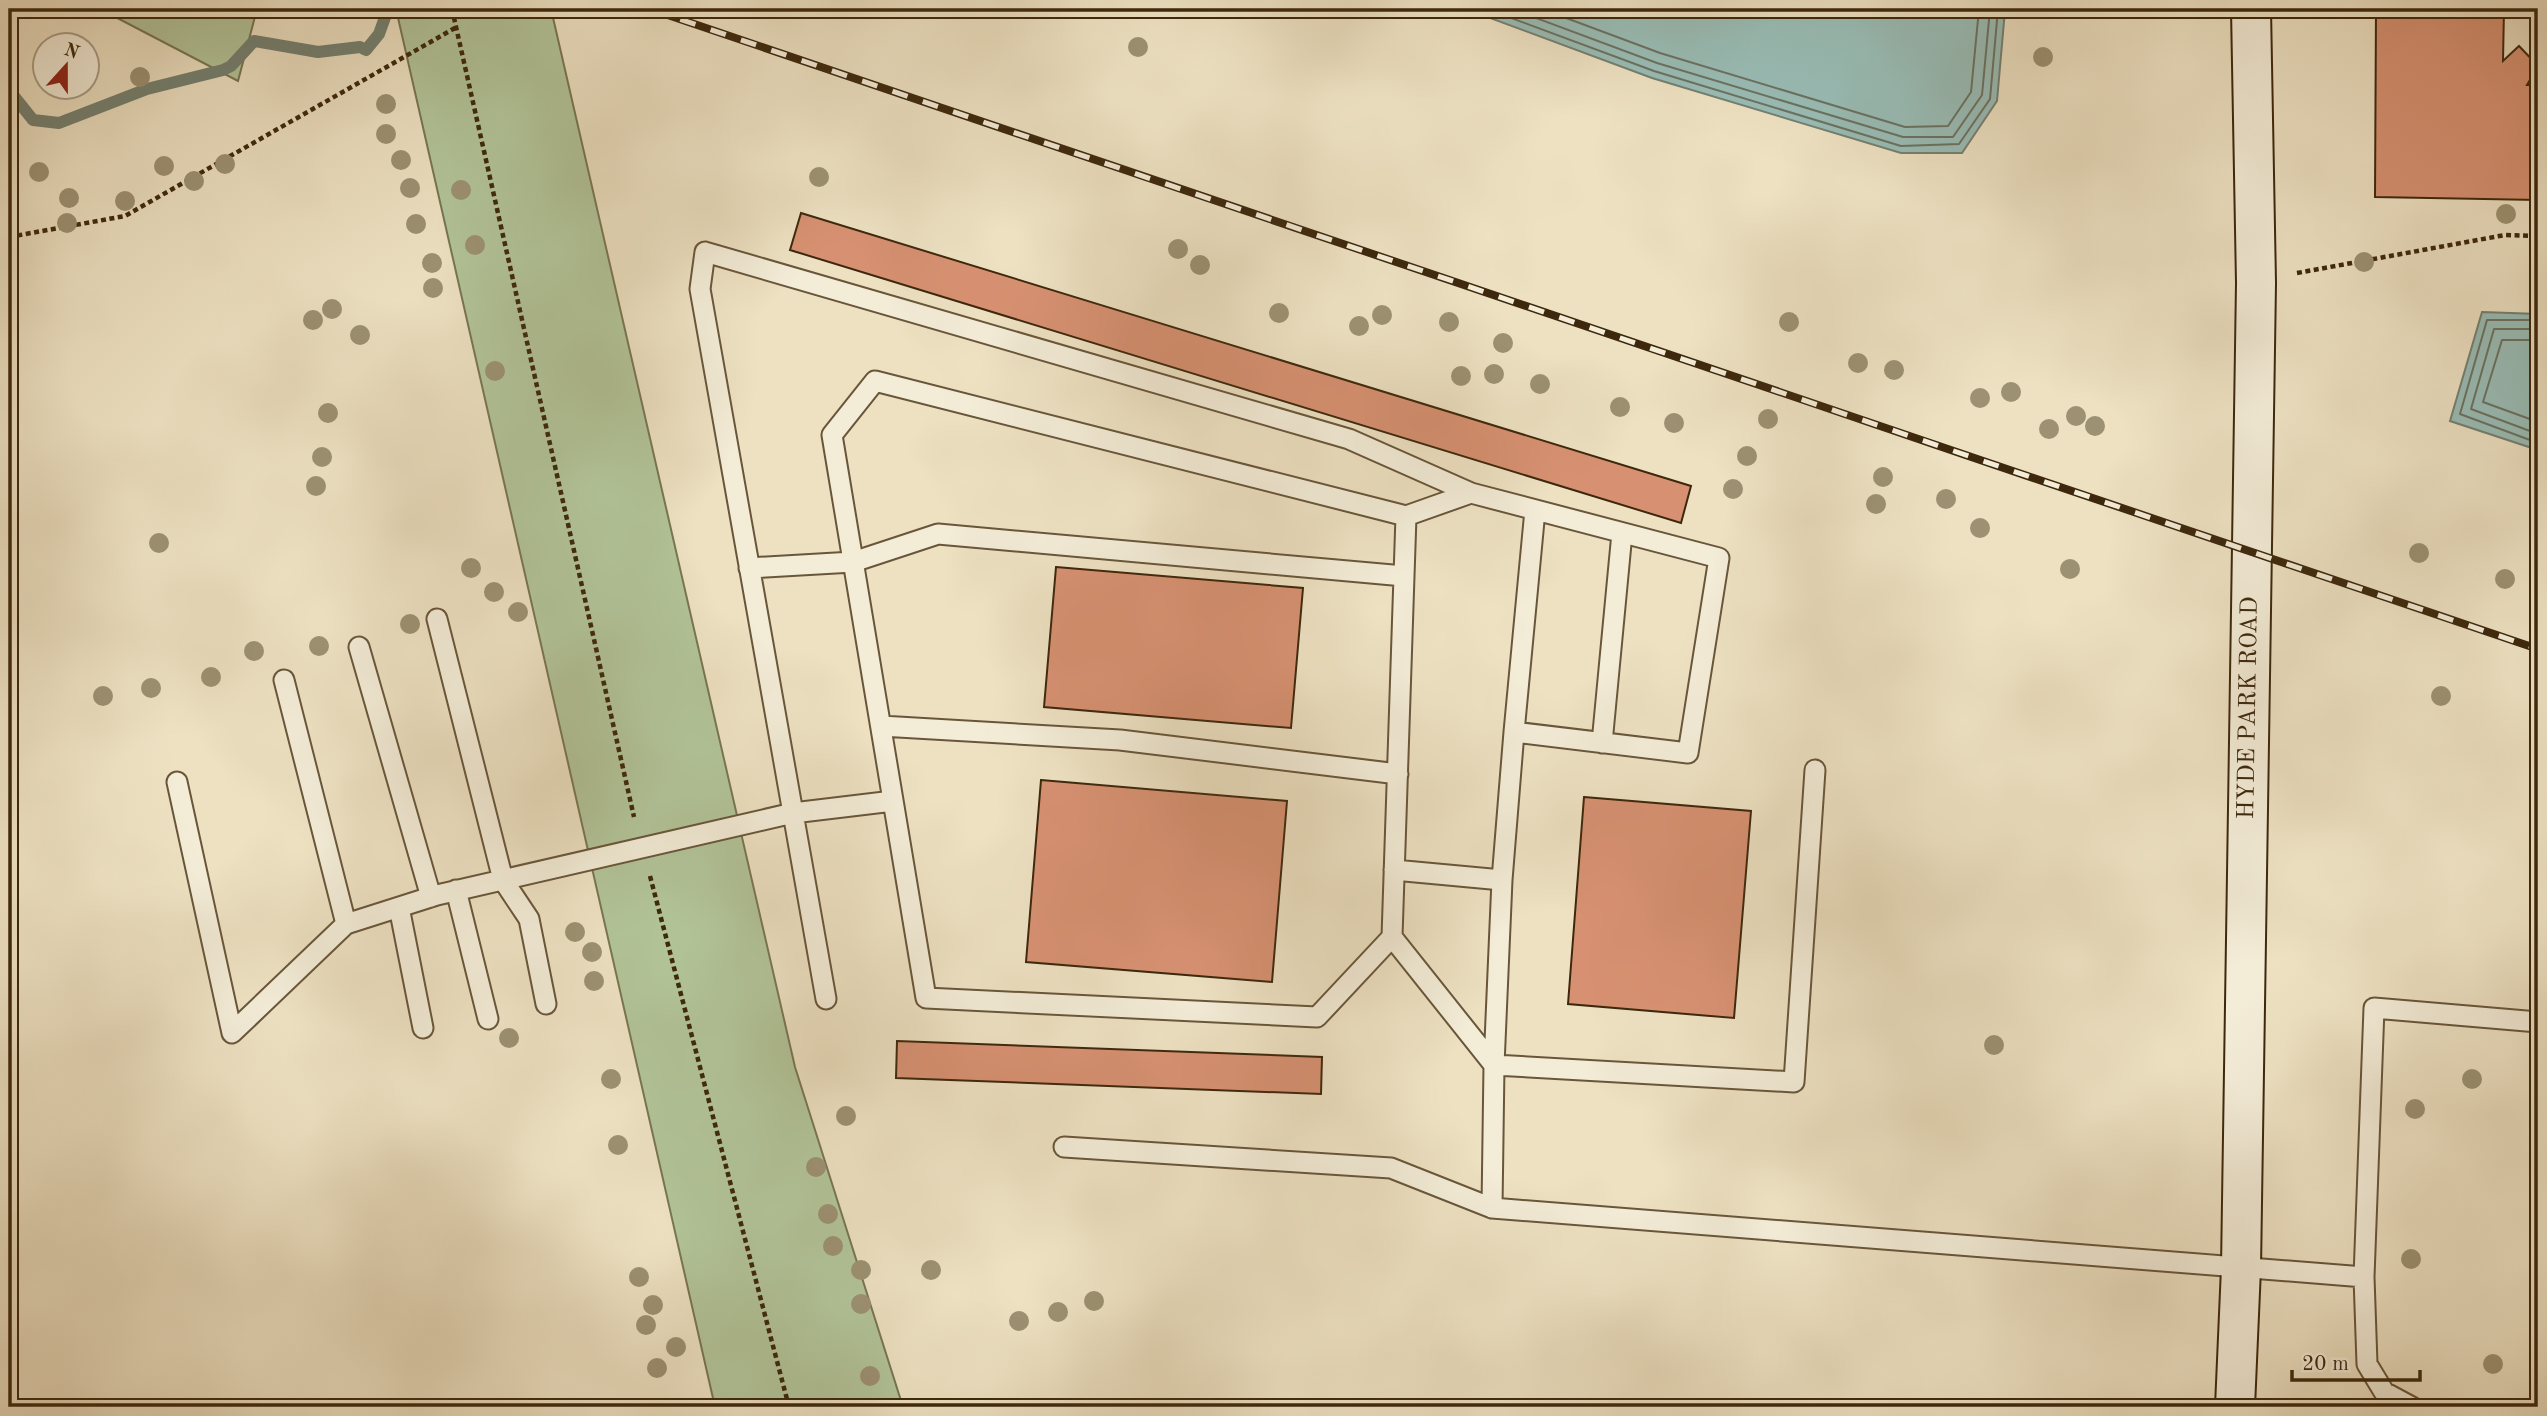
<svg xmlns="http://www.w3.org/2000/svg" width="2547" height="1416" viewBox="0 0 2547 1416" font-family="'Old Standard TT',serif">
<rect width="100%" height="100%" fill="#ede1c2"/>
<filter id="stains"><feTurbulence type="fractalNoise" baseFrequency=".00286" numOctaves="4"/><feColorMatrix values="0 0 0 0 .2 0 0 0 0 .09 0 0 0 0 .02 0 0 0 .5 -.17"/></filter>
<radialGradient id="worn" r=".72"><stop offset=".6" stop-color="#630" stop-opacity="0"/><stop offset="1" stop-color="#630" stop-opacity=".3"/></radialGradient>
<path fill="#b2c499" stroke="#787653" stroke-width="2" d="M 100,9 L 257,9 L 238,81 Z
M 396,9 L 551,9 L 795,1067 L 903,1407 L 715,1407 Z"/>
<path fill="#99bdb6" stroke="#748172" stroke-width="2" d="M 1466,9 L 2005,9 L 2005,10 L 1997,101 L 1962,153 L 1901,153 L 1652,78 Z
M 2482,312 L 2538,314 L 2538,450 L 2450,421 Z"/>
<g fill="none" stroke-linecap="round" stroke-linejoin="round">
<path stroke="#6b7262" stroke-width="2" d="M 1487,9 L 1654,71 L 1901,146 L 1959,144 L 1990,99 L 1998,9
M 1512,9 L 1657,63 L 1903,137 L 1953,137 L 1982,95 L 1990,9
M 1542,9 L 1660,53 L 1905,127 L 1948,126 L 1971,92 L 1979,9
M 2538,320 L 2487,320 L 2460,414 L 2538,443
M 2538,329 L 2494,329 L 2471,409 L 2538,434
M 2538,340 L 2502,340 L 2483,402 L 2538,422"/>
<path stroke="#748172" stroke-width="12" d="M 9,90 L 33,120 L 59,123 L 147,89 L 223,70 L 231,66 L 254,41 L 318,52 L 360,47 L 366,50 L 379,34 L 388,9"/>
</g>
<path fill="#d79172" stroke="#3d280d" stroke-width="2" d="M 2376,9 L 2504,9 L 2503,61 L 2519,46 L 2538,66 L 2527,85 L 2538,85 L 2538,200 L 2375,197 Z
M 801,213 L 1691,486 L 1681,523 L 790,250 Z
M 1056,567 L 1303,588 L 1291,728 L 1044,707 Z
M 1041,780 L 1287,801 L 1272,982 L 1026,962 Z
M 1584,797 L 1751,811 L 1734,1018 L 1568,1004 Z
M 897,1041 L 1322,1057 L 1321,1094 L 896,1078 Z"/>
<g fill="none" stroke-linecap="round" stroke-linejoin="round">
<g stroke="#69563a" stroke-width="23">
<path id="service" d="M 1406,516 L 1471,493 L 1719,558 L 1688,753 L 1514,732 L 1502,880 L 1494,1065
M 749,568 L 853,562 L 938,534 L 1404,576
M 437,619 L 503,880 L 529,919 L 546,1004
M 359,647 L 431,897
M 284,680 L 346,924
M 881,726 L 1120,740 L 1398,774
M 1514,732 L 1535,510
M 1602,743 L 1622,533
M 1815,770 L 1794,1082 L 1494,1065 L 1492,1208 L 2364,1277 L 2374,1008 L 2538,1022
M 177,782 L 232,1033 L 346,924 L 437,895 L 793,813 L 893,801
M 1394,870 L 1502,880
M 456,890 L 488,1019
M 399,907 L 423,1028
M 1392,937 L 1317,1017 L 926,998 L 832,435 L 875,381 L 1406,516 L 1392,937 L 1494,1065
M 826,999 L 700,289 L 705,252 L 1349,439 L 1471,493
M 1064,1147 L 1391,1168 L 1492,1208
M 2364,1277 L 2367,1364 L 2384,1392 L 2412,1407"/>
</g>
<g stroke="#3d280d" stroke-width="42">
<path id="secondary" d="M 2235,1407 L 2241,1268 L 2256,283 L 2251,9"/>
</g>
<path stroke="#3d280d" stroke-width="4.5" stroke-dasharray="5 3.5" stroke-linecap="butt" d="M 452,9 L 634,817
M 9,237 L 125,216 L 455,28
M 2297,273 L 2505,235 L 2538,236
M 650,876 L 789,1407"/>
<use href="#service" stroke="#f3ecd7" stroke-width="19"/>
<use href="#secondary" stroke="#f3ecd7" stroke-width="38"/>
<g stroke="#3d280d" stroke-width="8">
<path id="rail" d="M 650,9 L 2538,649"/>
</g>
<use href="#rail" stroke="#f3ecd7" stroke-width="5" stroke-dasharray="16" stroke-linecap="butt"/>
</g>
<g fill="#9c9172">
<circle cx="1138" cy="47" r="10"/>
<circle cx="2043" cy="57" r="10"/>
<circle cx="140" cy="77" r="10"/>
<circle cx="386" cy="104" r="10"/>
<circle cx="386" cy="134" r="10"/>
<circle cx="401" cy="160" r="10"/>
<circle cx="225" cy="164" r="10"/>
<circle cx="164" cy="166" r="10"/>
<circle cx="39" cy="172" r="10"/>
<circle cx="819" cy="177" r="10"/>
<circle cx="194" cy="181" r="10"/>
<circle cx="410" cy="188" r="10"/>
<circle cx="461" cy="190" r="10"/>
<circle cx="69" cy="198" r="10"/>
<circle cx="125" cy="201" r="10"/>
<circle cx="2506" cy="214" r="10"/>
<circle cx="67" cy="223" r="10"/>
<circle cx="416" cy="224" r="10"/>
<circle cx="475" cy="245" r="10"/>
<circle cx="1178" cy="249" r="10"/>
<circle cx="2364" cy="262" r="10"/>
<circle cx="432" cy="263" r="10"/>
<circle cx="1200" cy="265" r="10"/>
<circle cx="433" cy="288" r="10"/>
<circle cx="332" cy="309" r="10"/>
<circle cx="1279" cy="313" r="10"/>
<circle cx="1382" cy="315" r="10"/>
<circle cx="313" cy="320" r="10"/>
<circle cx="1449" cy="322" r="10"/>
<circle cx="1789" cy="322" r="10"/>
<circle cx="1359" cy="326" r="10"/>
<circle cx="360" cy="335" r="10"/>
<circle cx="1503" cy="343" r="10"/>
<circle cx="1858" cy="363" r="10"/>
<circle cx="1894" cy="370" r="10"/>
<circle cx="495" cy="371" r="10"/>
<circle cx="1494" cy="374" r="10"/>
<circle cx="1461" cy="376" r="10"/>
<circle cx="1540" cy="384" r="10"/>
<circle cx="2011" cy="392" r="10"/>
<circle cx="1980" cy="398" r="10"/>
<circle cx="1620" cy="407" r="10"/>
<circle cx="328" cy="413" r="10"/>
<circle cx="2076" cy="416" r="10"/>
<circle cx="1768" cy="419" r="10"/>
<circle cx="1674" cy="423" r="10"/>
<circle cx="2095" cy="426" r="10"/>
<circle cx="2049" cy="429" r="10"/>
<circle cx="1747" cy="456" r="10"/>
<circle cx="322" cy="457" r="10"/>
<circle cx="1883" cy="477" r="10"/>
<circle cx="316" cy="486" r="10"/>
<circle cx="1733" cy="489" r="10"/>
<circle cx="1946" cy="499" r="10"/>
<circle cx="1876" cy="504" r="10"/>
<circle cx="1980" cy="528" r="10"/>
<circle cx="159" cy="543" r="10"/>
<circle cx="2419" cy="553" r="10"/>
<circle cx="471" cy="568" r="10"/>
<circle cx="2070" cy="569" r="10"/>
<circle cx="2505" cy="579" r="10"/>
<circle cx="494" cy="592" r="10"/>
<circle cx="518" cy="612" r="10"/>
<circle cx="410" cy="624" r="10"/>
<circle cx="319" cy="646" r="10"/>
<circle cx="254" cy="651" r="10"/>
<circle cx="211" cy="677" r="10"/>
<circle cx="151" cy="688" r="10"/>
<circle cx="103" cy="696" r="10"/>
<circle cx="2441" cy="696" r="10"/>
<circle cx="575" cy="932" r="10"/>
<circle cx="592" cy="952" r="10"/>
<circle cx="594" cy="981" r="10"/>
<circle cx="509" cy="1038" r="10"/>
<circle cx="1994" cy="1045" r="10"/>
<circle cx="611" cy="1079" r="10"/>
<circle cx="2472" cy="1079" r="10"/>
<circle cx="2415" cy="1109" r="10"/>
<circle cx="846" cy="1116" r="10"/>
<circle cx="618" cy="1145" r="10"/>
<circle cx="816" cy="1167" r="10"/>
<circle cx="828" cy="1214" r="10"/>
<circle cx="833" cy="1246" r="10"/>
<circle cx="2411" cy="1259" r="10"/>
<circle cx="861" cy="1270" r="10"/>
<circle cx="931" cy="1270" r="10"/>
<circle cx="639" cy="1277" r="10"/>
<circle cx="1094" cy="1301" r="10"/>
<circle cx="861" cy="1304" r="10"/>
<circle cx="653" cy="1305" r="10"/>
<circle cx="1058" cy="1312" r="10"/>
<circle cx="1019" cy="1321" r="10"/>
<circle cx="646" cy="1325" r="10"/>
<circle cx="676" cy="1347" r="10"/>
<circle cx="2493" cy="1364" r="10"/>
<circle cx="657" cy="1368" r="10"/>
<circle cx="870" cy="1376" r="10"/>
</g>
<g text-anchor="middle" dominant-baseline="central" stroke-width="7" stroke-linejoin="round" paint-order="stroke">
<g font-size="24" fill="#3d280d" stroke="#f3ecd7">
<text transform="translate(2249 708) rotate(-89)">HYDE PARK ROAD</text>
</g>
</g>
<rect width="2547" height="1416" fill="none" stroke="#ede1c2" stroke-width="35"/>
<rect x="10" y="10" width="2526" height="1395" fill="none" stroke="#3d280d" stroke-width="3.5"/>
<rect x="18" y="18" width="2512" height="1381" fill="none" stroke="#3d280d" stroke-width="2"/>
<g transform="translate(66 66) rotate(21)"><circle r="33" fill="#f3ecd7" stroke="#aa9e86" stroke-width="2"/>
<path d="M0-5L12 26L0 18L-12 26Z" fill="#8f2418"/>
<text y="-10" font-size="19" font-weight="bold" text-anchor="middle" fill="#3d280d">N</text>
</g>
<path d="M2292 1370v10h128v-10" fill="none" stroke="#3d280d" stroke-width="3.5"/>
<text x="2302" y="1370" font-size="21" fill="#3d280d" stroke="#f3ecd7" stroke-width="5" paint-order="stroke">20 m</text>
<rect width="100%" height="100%" filter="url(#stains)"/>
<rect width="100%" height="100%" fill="url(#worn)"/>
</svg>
